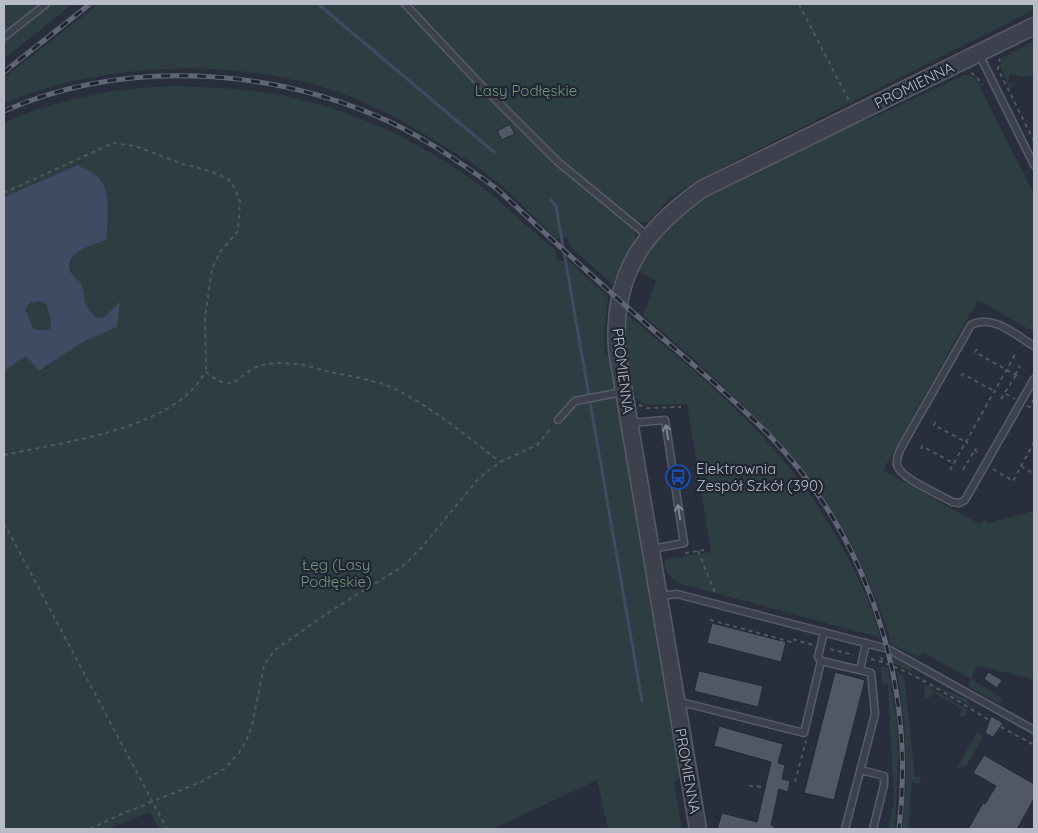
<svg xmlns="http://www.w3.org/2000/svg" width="1038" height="833" viewBox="0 0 1038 833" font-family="Quicksand,sans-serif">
<rect width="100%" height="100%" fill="#282e3c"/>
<path fill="#2d3d41" d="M 4,4 L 73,4 L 4,59 Z
M 98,4 L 1034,4 L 1034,10 L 698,180 L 671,197 L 648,222 L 640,223 L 634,232 L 636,238 L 621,264 L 613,285 L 570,246 L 568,237 L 557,239 L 552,235 C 531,214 510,192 486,173 C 473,162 456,154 442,145 C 402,120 361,98 316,85 C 215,58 100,64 4,103 L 4,78 Z
M 1034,41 L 1034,75 L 1023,77 L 1010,74 L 1008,82 L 1016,85 L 1010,89 L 1000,67 L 1002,58 Z
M 964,75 L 970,75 L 976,79 L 1034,194 L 1034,332 L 978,300 L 883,470 L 979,524 L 985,520 L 988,523 L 1034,511 L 1034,680 L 977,665 L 971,679 L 1003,699 L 1000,704 L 968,686 L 971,679 L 924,653 L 918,657 L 891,644 C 886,623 877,602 869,583 C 822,468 734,394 643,315 L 656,281 L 637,270 C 654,240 675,217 703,198 L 861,119 L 868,120 Z
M 179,86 C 210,88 240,88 270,93 C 344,106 414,137 474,181 C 502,202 528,227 555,250 L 557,261 L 568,260 L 608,297 L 604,334 L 605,355 L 611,355 L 680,777 L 674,782 L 682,829 L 608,829 L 597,780 L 493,829 L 159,829 L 150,812 L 108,829 L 4,829 L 4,371 L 26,356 L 40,371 L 83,342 L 117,327 L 119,303 L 103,318 L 95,317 C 81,302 86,304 82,286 C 80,280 73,276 71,270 C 65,255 97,233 108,225 L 106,196 L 99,178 L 78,165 L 4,197 L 4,123 C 58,98 120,87 179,86 Z
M 39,301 L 46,303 L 51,321 L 50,330 L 34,330 L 24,309 L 30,303 Z
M 625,313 C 715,386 799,457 851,564 C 863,588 875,614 881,641 L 878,637 L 678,583 C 671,577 665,572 664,562 L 666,559 L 711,552 L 687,404 L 646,405 L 636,398 L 624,343 Z
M 892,657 L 909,665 L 913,672 L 893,663 Z
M 876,667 L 888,668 L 897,724 L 898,757 L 895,829 L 888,829 L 894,802 L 888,685 L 882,684 L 881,670 Z
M 897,673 L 904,675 L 915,777 L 922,777 L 918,784 L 912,782 L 908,829 L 902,829 C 908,777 907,724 897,673 Z
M 927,682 L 968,700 L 970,706 Z
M 925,685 L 968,710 L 965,716 L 959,717 L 962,709 L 933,692 L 928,699 L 924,698 Z
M 977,732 L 983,736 L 967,765 L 957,768 Z"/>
<path fill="#404b63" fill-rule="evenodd" d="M 78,165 C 84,169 94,172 99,178 C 111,190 108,224 106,240 C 94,245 65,251 70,270 C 72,276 80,280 82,286 C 87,303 81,301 95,317 L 103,318 L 120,302 L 117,327 L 83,342 L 39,371 L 26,356 L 4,371 L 4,197 ZM 39,301 L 46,303 L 51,321 L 50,330 L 34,330 L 25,309 L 30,303 Z"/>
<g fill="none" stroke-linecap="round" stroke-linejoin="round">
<path stroke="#404b63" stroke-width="3" d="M 318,4 L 494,152
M 551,200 L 556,206 L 642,701"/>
</g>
<path fill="#515767" stroke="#222834" d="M 510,124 L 515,134 L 502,140 L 497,131 Z
M 712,623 L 786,642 L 781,662 L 707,643 Z
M 699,671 L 763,686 L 758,707 L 694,691 Z
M 835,672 L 865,680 L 834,800 L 804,793 Z
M 988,672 L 1002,680 L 997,688 L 984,679 Z
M 991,716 L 1003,723 L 993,737 L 985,733 Z
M 719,726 L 783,744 L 778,763 L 785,765 L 782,779 L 790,781 L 788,792 L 779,789 L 771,825 L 774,826 L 774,829 L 717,829 L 722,813 L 757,822 L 771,762 L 714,746 Z
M 984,755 L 1034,784 L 1034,799 L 1017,829 L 968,829 L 983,803 L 985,804 L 996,786 L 973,773 Z"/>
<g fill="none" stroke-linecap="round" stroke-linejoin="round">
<g stroke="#565c68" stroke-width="9">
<path id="service" d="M 405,4 L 479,83 L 558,162 L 648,236
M 4,37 L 46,4
M 979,54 L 1034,165
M 1034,346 C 1014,334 993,314 971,325 L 902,446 C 899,452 896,458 897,465 C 901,479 939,494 952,502 L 959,503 L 965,500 L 1034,379
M 558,420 L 575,401 L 622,392
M 631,423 L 665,420 L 684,543 L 652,549
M 659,596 L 677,594 L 888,649 L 1034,730
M 821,661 L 860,670
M 677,701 L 804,733 L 821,661 L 818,657 L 824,632
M 861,770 L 884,776 L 884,785 L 873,829
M 845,829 L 875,714 L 871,673 L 860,670 L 866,643"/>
</g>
<g stroke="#565c68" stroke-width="19">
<path id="tertiary" d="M 698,829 L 617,350 C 612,274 643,231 702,189 L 1034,26"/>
</g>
<path stroke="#4c5a5f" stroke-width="2" stroke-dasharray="4 4" stroke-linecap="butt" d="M 799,4 L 850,103
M 1000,58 L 998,69 L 1034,141
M 971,73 L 976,76 L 982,85
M 4,193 L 113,143 L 135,146 L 183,164 L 210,171 L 228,179 L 235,189 L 240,201 L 238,231 L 220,252 L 212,269 L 205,317 L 206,372
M 977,349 L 975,352 L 1021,378
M 1015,375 L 1020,366
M 961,376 L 963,374 L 996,392
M 1006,394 L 1015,399
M 1001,399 L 1016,375
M 639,405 L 647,408 L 681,407
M 1027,406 L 1030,407 L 1034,399
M 936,422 L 934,425 L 968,443
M 921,449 L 922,446 L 955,464
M 974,450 L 981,454
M 4,455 C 60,443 146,432 189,393 C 195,387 201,379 206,372 C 237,396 233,376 259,366 C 269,362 286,363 297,364 C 307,365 317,369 326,371 C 352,377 380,380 403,393 C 438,412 469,438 500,462
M 1021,466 L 1034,474
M 993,469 L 1013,481 L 1034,442
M 950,470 L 1016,353
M 963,470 L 976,448
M 4,523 L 167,829
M 698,551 L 716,595
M 685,553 L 704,550
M 710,620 L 791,642 L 792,639 L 813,645
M 830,649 L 854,655
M 881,657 L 883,663
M 871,659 C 913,670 952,698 989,720
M 1001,727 L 1034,745
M 795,782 L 806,741
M 749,786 L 765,787
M 90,829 L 119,815 L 203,781 L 224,769 L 239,753 L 247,739 L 252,726 L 264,665 L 275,650 L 332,610 L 402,567 L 422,547 L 479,478 L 500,462 L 537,445 L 552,427"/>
<use href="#service" stroke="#3c414d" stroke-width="6"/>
<use href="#tertiary" stroke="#3c414d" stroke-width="16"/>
<g stroke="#606675" stroke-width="5">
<path id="rail" d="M 4,72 L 90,4
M 4,111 C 124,58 272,67 390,122 C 428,140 462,164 496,188 C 547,235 598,282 651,328 C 691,363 732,397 769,435 C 870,539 916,687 899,829"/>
</g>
<use href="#rail" stroke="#202632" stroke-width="3" stroke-dasharray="9" stroke-linecap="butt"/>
</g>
<defs><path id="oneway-shaft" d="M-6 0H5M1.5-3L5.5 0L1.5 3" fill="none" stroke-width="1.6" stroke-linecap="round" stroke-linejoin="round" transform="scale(1.25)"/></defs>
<g stroke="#808591">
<use href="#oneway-shaft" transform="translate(667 432) rotate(-99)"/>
<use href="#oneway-shaft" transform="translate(679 512) rotate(-99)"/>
</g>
<defs>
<g id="bus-ring" transform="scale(1.25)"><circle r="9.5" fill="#202632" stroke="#1a4fb4" stroke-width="1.5"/><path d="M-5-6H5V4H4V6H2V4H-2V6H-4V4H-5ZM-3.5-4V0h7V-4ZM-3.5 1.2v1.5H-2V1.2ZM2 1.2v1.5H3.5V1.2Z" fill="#1a4fb4"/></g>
</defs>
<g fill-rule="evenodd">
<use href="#bus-ring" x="678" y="477"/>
</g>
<g text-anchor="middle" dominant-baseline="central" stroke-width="4.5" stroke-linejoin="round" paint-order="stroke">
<g font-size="15" fill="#b8bcc8" stroke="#202632">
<text transform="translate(914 85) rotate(-26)">PROMIENNA</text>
<text transform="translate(623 371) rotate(83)">PROMIENNA</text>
<text transform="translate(688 771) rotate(80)">PROMIENNA</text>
</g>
<g font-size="15" fill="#72967e" stroke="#202632">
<text x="526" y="90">Lasy Podłęskie</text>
<text x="336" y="564">Łęg (Lasy<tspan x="336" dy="17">Podłęskie)</tspan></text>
</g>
<g font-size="15" fill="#b8bcc8" stroke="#202632" text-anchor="start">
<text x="696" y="468">Elektrownia<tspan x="696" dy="17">Zespół Szkół (390)</tspan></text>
</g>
</g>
<rect width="1038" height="833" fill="none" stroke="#b8bcc8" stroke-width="10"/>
</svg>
